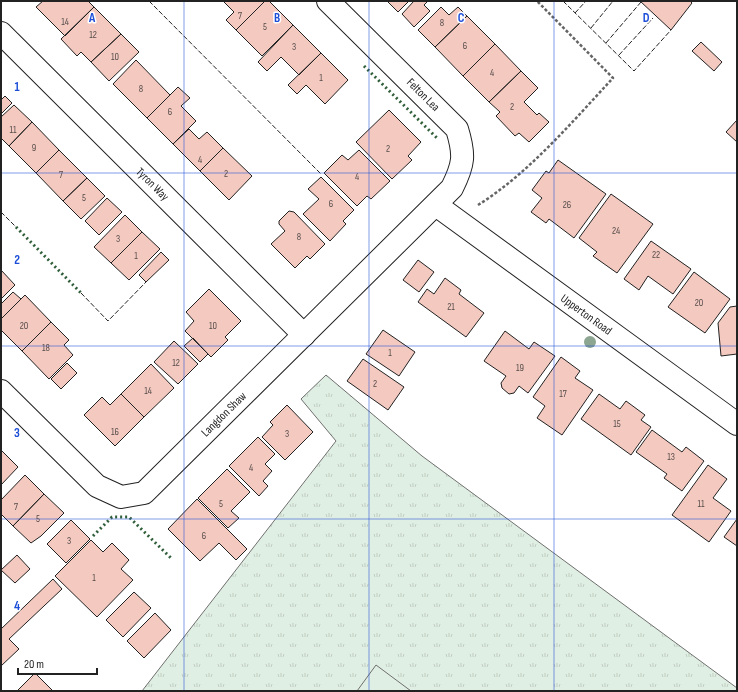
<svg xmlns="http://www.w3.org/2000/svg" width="738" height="692" viewBox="0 0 738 692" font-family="'Sofia Sans Condensed',sans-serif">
<defs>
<pattern id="grass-tufts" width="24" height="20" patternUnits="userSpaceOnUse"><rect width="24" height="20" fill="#e0efe3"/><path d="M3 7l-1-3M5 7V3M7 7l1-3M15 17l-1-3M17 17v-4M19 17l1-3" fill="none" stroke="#c0cdc2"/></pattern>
</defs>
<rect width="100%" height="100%" fill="#fff"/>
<path fill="url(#grass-tufts)" stroke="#6f6f6f" d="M 326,375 L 422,456 L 737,688 L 737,691 L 142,691 L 336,441 L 301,399 Z"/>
<path fill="#e0efe3" stroke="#6f6f6f" d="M 376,665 L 411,691 L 357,691 Z"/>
<path fill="#f3c9c0" stroke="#222" d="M 43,1 L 88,1 L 94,7 L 65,36 L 36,7 Z
M 223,1 L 265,1 L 236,30 L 226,20 L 234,12 Z
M 265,1 L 269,1 L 293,25 L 262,56 L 236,30 Z
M 387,1 L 409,1 L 398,12 Z
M 414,1 L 428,1 L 424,5 L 430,11 L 414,27 L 402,14 Z
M 640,1 L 690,1 L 692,3 L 671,30 Z
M 94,7 L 121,34 L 91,62 L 81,52 L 77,56 L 61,39 Z
M 441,7 L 449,15 L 458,7 L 467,16 L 435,47 L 418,30 Z
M 467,16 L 495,44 L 463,76 L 435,47 Z
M 293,25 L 321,53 L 299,75 L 281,57 L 267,71 L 258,62 Z
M 121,34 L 139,52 L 109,81 L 91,62 Z
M 701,42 L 722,62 L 714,71 L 692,51 Z
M 495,44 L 521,71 L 489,102 L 463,76 Z
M 321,53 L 348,80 L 325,104 L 306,85 L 297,94 L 288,85 Z
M 136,60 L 170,95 L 147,118 L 113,84 Z
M 521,71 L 538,88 L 524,102 L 537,115 L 539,113 L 549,122 L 529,142 L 519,133 L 515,136 L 496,116 L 500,112 L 489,102 Z
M 178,87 L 190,98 L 181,106 L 196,121 L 173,144 L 147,118 Z
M 5,96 L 12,103 L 1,114 L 1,100 Z
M 14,105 L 32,122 L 9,146 L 1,138 L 1,117 Z
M 389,110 L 421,142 L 408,156 L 412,160 L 392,179 L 356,142 Z
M 737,120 L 737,142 L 726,132 Z
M 32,122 L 59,150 L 36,173 L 9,146 Z
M 189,129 L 199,139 L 207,132 L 223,148 L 200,171 L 173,144 Z
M 223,148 L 252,176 L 229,200 L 200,171 Z
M 59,150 L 87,178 L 63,201 L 36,173 Z
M 359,150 L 390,181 L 371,199 L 367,196 L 357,206 L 324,173 L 342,155 L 348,160 Z
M 558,160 L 606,194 L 574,238 L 549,219 L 546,223 L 531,212 L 542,198 L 532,190 L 546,171 L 549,173 Z
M 321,177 L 354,210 L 343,221 L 346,224 L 330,241 L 303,214 L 319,199 L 308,189 Z
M 87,178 L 105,196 L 81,219 L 63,201 Z
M 611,194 L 653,224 L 617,273 L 593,256 L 597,252 L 579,238 Z
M 107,198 L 122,212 L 99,235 L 85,221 Z
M 289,211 L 294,212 L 325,244 L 310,259 L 307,256 L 295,268 L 271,244 L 285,231 L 279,224 L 279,221 Z
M 125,215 L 142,232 L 111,263 L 94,247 Z
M 142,232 L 160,249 L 129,280 L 111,263 Z
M 651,241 L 691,269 L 673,294 L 648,276 L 639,290 L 624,279 Z
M 161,252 L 169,260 L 146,282 L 139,275 Z
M 418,260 L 434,272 L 419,292 L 403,280 Z
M 1,270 L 15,285 L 1,299 Z
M 694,272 L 730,299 L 705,333 L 668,307 Z
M 445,278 L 461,290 L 459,294 L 484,313 L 466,337 L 418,302 L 427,289 L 434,294 Z
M 209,289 L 241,321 L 225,337 L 228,340 L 211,357 L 185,331 L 194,321 L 186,312 Z
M 13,292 L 21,299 L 1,319 L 1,304 Z
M 25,295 L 51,322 L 22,351 L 1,330 L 1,319 Z
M 737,306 L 737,354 L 721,356 L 718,323 L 730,307 Z
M 51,322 L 69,340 L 64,345 L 73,355 L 49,379 L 22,351 Z
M 383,330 L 415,352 L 399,376 L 366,354 Z
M 505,331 L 529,349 L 534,342 L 555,356 L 528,393 L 519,386 L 514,393 L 509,394 L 502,388 L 501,383 L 506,376 L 484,361 Z
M 193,338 L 208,354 L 200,362 L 184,346 Z
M 174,341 L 198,364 L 178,384 L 154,362 Z
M 561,357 L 580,371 L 575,378 L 593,390 L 562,435 L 537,418 L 545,406 L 533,397 Z
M 363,359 L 404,387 L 388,410 L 347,381 Z
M 67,363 L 77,373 L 61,389 L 51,379 Z
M 151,364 L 174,388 L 144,417 L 121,394 Z
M 121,394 L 144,417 L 115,446 L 84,415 L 102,397 L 110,405 Z
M 599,394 L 620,409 L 626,401 L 645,415 L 641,420 L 651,427 L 631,455 L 581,419 Z
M 287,405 L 313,432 L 285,460 L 262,437 L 273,425 L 270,422 Z
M 652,430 L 682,452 L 686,447 L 704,461 L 682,491 L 664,478 L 667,474 L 636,452 Z
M 258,437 L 275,454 L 265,464 L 272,471 L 263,481 L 268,486 L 259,496 L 229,466 Z
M 1,450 L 18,467 L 1,485 Z
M 708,465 L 727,479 L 713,498 L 731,511 L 709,542 L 672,515 Z
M 227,469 L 250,492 L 231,511 L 239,518 L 228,528 L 198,498 Z
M 25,475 L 44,494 L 13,526 L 1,514 L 1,500 Z
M 44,494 L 64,513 L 41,536 L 31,543 L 13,526 Z
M 197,499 L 247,549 L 236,560 L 219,543 L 200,561 L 168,529 Z
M 737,519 L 737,546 L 724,537 Z
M 71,520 L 90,539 L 66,563 L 47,544 Z
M 91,540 L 103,552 L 112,543 L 129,560 L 121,569 L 133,580 L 97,617 L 55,576 Z
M 17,555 L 30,569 L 15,583 L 1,570 Z
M 53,579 L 62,589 L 9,639 L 19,649 L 1,666 L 1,629 Z
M 134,592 L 151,608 L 123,637 L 106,620 Z
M 155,613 L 171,630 L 144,658 L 127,641 Z
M 35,673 L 53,691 L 17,691 Z"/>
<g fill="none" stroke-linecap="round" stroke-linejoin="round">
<g stroke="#222" stroke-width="24">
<g id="minor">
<path id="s1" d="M 1,33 L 304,335"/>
<path id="s2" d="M 436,205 L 737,424"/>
<path id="s3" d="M 1,391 L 97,486 L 121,497 L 144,493 L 452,188 C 464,164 465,155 457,129 L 328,1"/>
</g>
</g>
<path stroke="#646464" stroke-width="2.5" stroke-dasharray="3 2" stroke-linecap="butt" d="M 478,205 C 528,174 573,121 613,78 L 537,1"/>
<use href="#minor" stroke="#fff" stroke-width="22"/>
<path stroke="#2f5e38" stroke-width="3" stroke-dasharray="2 3" stroke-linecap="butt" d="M 364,66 L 438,139
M 16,227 L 81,293
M 93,536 L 112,517 L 129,517 L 172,559"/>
<path stroke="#222" stroke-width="1" stroke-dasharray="5 2" stroke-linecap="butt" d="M 149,1 L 321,174
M 563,1 L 634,71 L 671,30
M 575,13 L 586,1
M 591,28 L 613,1
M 606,43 L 641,2
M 619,55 L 653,18
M 1,212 L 16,227
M 81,293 L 108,321 L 146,282"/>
</g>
<circle fill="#8da692" cx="590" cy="342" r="6"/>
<path fill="none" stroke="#1d4ed8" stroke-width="1" stroke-opacity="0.55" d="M 184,1 L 184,691M 369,1 L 369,691M 554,1 L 554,691M 1,173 L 737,173M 1,346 L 737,346M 1,519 L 737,519"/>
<g text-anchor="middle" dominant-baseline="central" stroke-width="3" stroke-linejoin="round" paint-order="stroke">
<g font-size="10" fill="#564c4a">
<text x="240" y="16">7</text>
<text x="65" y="22">14</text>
<text x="442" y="23">8</text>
<text x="265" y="27">5</text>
<text x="93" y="35">12</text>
<text x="465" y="46">6</text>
<text x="294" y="47">3</text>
<text x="115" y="57">10</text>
<text x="492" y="73">4</text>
<text x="321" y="78">1</text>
<text x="141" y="89">8</text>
<text x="512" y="107">2</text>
<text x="170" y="112">6</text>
<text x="13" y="130">11</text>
<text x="34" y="148">9</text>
<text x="388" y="149">2</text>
<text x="200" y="160">4</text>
<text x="226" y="174">2</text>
<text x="61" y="175">7</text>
<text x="357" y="177">4</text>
<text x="84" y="198">5</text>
<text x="331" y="204">6</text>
<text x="567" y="205">26</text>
<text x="616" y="231">24</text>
<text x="299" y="237">8</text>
<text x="118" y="239">3</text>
<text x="656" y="255">22</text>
<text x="136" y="256">1</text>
<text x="699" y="303">20</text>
<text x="451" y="307">21</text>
<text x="24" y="326">20</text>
<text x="213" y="326">10</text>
<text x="46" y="348">18</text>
<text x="390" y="353">1</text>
<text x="176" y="363">12</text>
<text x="520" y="368">19</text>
<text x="375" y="384">2</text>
<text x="148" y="391">14</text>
<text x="563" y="394">17</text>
<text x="617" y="424">15</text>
<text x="115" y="432">16</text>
<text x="287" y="434">3</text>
<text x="671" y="457">13</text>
<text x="251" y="468">4</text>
<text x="221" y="504">5</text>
<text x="701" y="504">11</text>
<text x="16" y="507">7</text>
<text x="38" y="519">5</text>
<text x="204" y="536">6</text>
<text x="69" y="541">3</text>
<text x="94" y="578">1</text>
</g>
<g font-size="12" fill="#222" stroke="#fff">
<text transform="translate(423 95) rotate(45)">Felton Lea</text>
<text stroke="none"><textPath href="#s1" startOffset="214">Tyron Way</textPath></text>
<text stroke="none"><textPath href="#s2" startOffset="186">Upperton Road</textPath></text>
<text stroke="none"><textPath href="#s3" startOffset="297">Langdon Shaw</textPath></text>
</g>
</g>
<g font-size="13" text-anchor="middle" font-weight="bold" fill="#1d4ed8" stroke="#fff" stroke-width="3" stroke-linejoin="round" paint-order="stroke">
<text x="92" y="22">A</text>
<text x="277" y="22">B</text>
<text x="461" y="22">C</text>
<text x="646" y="22">D</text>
<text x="17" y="91">1</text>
<text x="17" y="264">2</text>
<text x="17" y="437">3</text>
<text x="17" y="610">4</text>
</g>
<rect width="738" height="692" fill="none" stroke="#222222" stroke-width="4"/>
<path d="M18 668v6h79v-6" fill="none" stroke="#222222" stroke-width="2"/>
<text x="24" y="668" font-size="12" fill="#222222" stroke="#ffffff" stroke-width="3" paint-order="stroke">20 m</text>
</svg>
